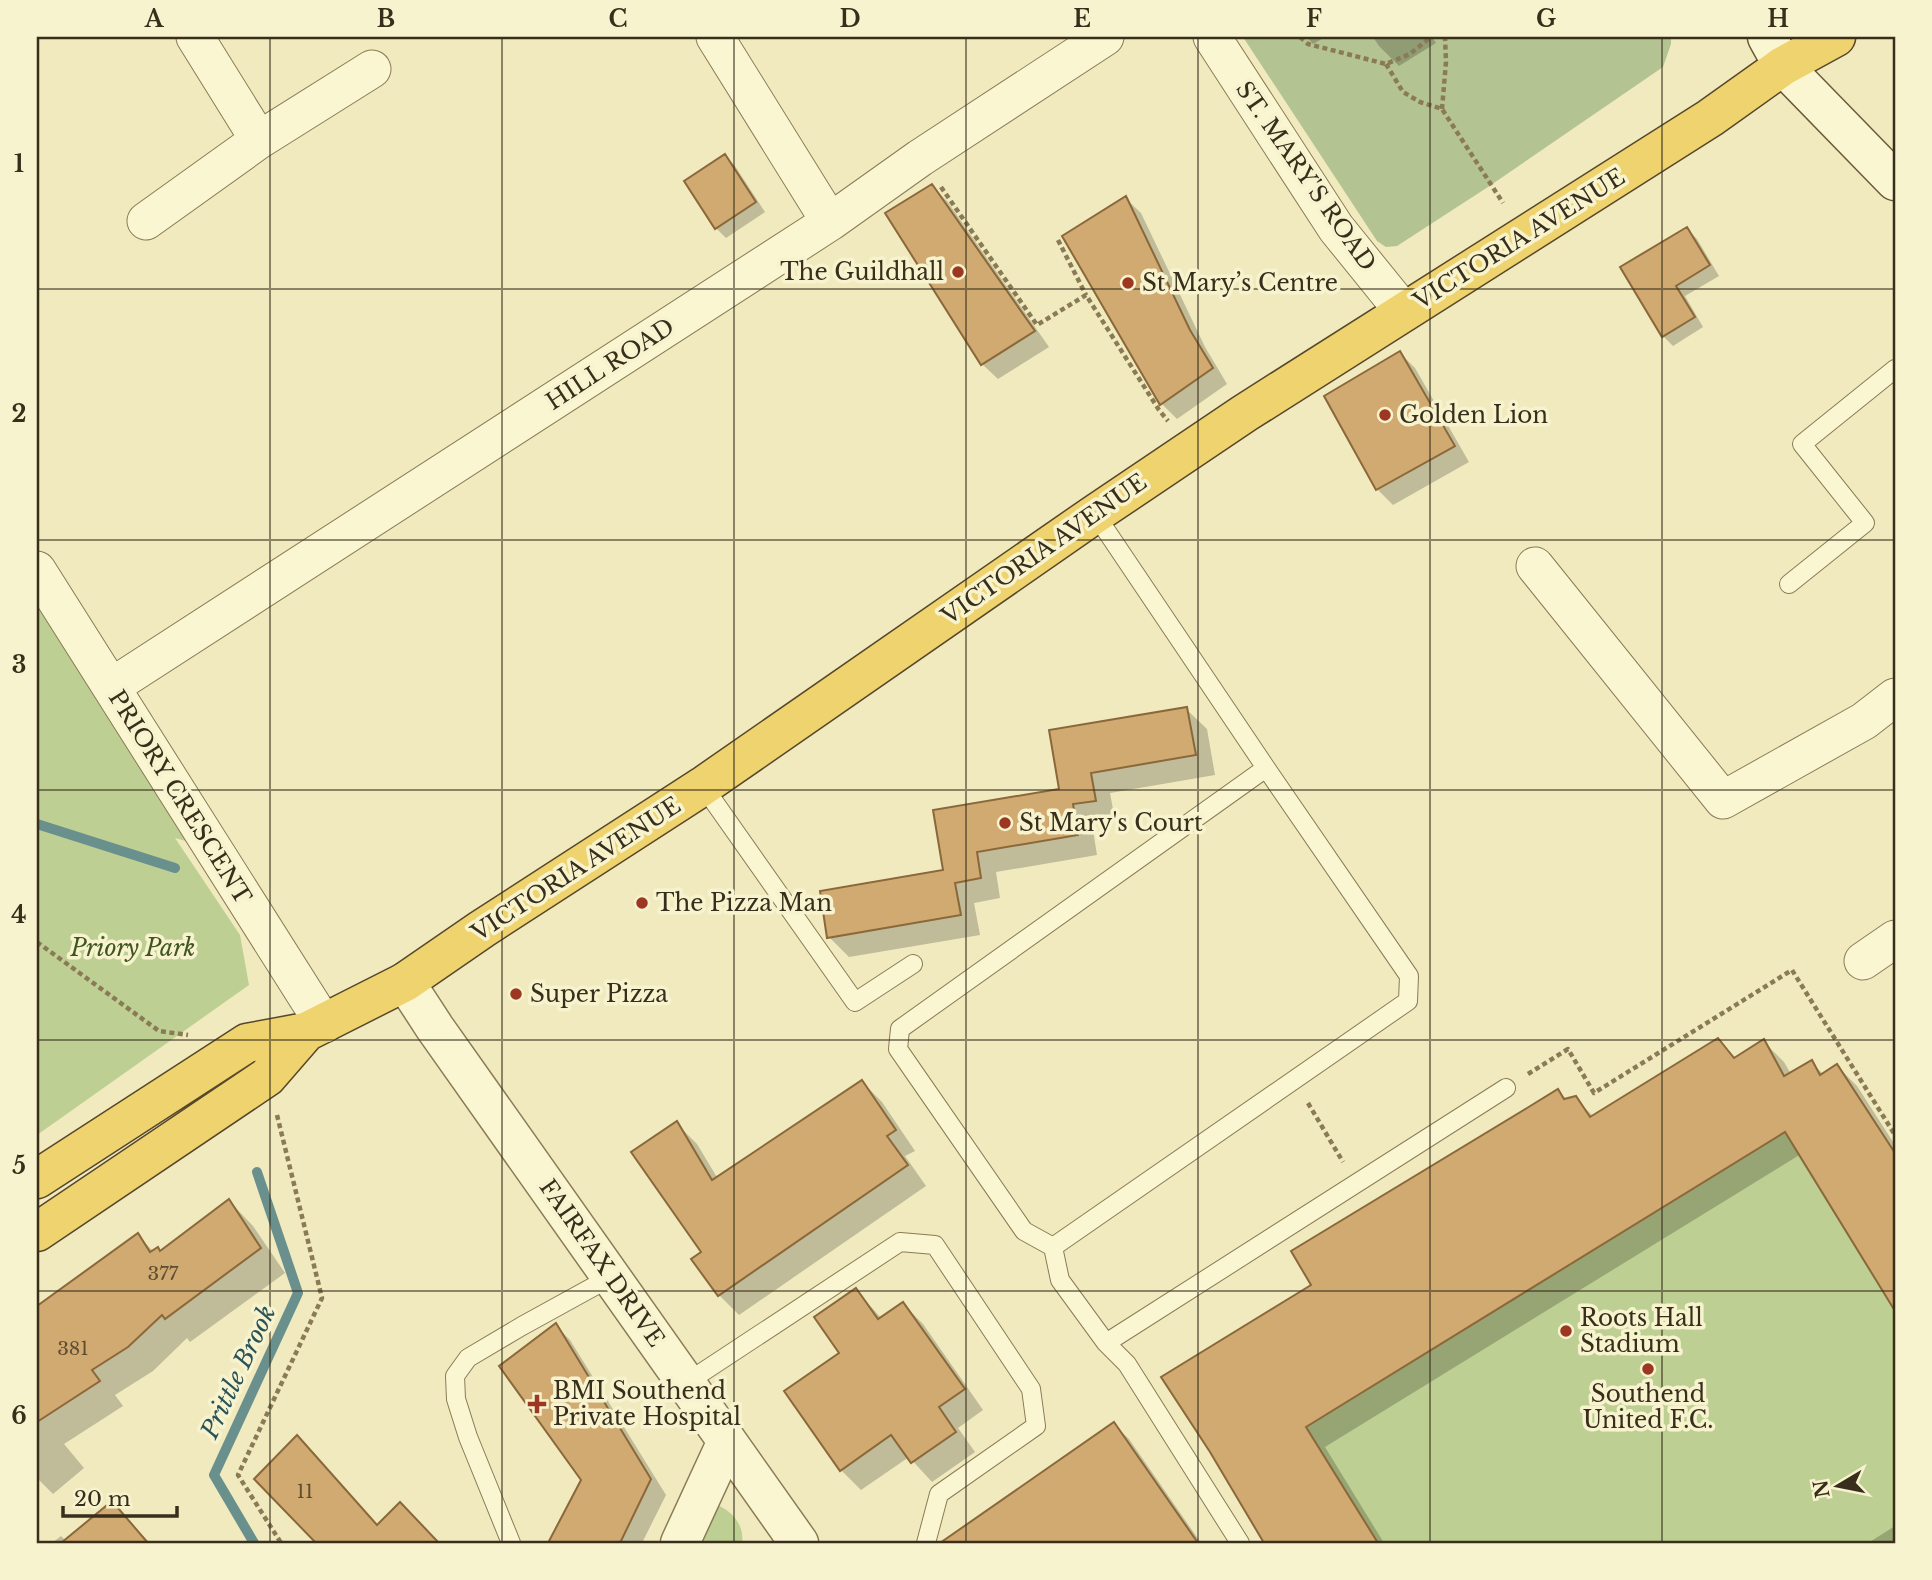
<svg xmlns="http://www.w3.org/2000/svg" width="1932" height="1580" viewBox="0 0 1932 1580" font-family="'Libre Baskerville',serif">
<rect width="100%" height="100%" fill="#f0eabe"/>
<path fill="#bdcf92" d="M 37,600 L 193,843 L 175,838 L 240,935 L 249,985 L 37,1135 Z
M 1718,1038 L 1734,1058 L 1764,1039 L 1785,1076 L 1812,1060 L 1820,1075 L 1837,1064 L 1895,1153 L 1895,1543 L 1264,1543 L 1210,1452 L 1161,1377 L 1311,1285 L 1291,1251 L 1527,1108 L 1558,1089 L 1564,1099 L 1590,1117 Z
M 709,1502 C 728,1507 745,1522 742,1543 L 692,1543 Z"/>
<path fill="#b4c392" d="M 1243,37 L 1601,37 L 1603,39 L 1608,37 L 1671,37 L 1671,44 L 1663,67 L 1491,185 L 1397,246 L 1386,247 L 1377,241 Z"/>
<path fill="#0003" d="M 1307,37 L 1325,37 L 1313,44 Z
M 1373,37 L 1432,37 L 1436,43 L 1399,66 L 1379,46 Z
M 725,156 L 735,166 L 765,212 L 726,238 L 716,228 Z
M 932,186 L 947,201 L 1049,347 L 998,379 L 982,364 Z
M 1125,198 L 1141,213 L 1205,347 L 1227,384 L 1177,419 L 1162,404 L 1064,236 Z
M 1687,229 L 1697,239 L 1719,276 L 1685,296 L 1703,327 L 1673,346 L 1663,336 Z
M 1400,353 L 1415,368 L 1469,462 L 1393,505 L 1377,489 L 1326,397 Z
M 1186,709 L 1207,729 L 1215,775 L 1110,793 L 1115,820 L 1092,824 L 1097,855 L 996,872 L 1000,898 L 974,903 L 980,935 L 849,957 L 829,937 L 945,871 L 1061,790 Z
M 1718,1040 L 1737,1059 L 1764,1042 L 1784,1062 L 1791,1074 L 1811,1062 L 1824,1075 L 1837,1066 L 1857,1086 L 1895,1145 L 1895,1308 L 1801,1154 L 1325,1447 L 1384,1543 L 1266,1543 L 1211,1451 L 1314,1285 L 1558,1091 L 1567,1100 L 1575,1098 L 1593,1116 Z
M 862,1082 L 882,1102 L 915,1151 L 905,1156 L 926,1186 L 739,1315 L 719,1295 L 703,1252 L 677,1124 L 697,1144 L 718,1179 Z
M 229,1201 L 253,1226 L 285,1273 L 190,1342 L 187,1338 L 153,1371 L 115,1395 L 123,1406 L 64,1444 L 84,1468 L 53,1494 L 37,1478 L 37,1359 L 45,1351 L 43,1340 L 37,1330 L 37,1308 L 138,1236 L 154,1252 L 161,1252 Z
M 856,1290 L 882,1319 L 903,1304 L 923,1324 L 983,1410 L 958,1428 L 975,1452 L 932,1482 L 909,1457 L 861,1490 L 841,1470 L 841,1353 Z
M 555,1325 L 570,1340 L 666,1495 L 642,1543 L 550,1543 L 583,1480 Z
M 1114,1425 L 1129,1439 L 1201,1543 L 947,1543 L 946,1542 Z
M 256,1479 L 378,1526 L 400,1504 L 438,1543 L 318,1543 Z
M 112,1503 L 150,1543 L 52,1543 L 61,1536 L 66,1541 Z
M 1895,1526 L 1895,1543 L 1868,1543 Z"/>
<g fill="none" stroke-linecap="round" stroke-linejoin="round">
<path stroke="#69908d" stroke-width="10" d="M 37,824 L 175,868
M 254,1543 L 214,1475 L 298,1293 L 257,1172"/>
</g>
<path fill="#d1aa72" stroke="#8a683a" stroke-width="2" d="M 725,154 L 756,202 L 715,229 L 684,181 Z
M 932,184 L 1035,331 L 981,365 L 885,213 Z
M 1126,196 L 1190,330 L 1213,368 L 1160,405 L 1062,236 Z
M 1687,227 L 1710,265 L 1676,286 L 1695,317 L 1662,337 L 1620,267 Z
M 1400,351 L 1455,446 L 1376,490 L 1324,396 Z
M 1187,707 L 1196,755 L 1091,773 L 1096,801 L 1073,804 L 1078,835 L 977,852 L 981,878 L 955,883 L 961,915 L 827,938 L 820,891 L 943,870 L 933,810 L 1059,789 L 1049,730 Z
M 1718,1038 L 1734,1058 L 1764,1039 L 1784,1076 L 1812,1060 L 1820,1075 L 1837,1064 L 1895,1153 L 1895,1311 L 1785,1132 L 1306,1427 L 1378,1543 L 1264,1543 L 1210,1452 L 1161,1377 L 1311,1285 L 1291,1251 L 1527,1108 L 1558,1089 L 1564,1099 L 1576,1096 L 1590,1117 Z
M 862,1080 L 896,1130 L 887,1136 L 908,1165 L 718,1296 L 691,1259 L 701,1252 L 631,1152 L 677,1121 L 712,1180 Z
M 229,1199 L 261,1248 L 165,1319 L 162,1315 L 128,1347 L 92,1370 L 100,1381 L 37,1422 L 37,1306 L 138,1233 L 150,1252 L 158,1247 L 160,1251 Z
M 856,1288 L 878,1319 L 903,1302 L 965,1389 L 939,1407 L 956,1432 L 911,1463 L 891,1435 L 840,1471 L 784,1391 L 839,1353 L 814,1317 Z
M 556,1323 L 651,1479 L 620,1543 L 548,1543 L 581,1480 L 499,1366 Z
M 1114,1422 L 1198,1543 L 940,1543 Z
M 297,1435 L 377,1525 L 400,1502 L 439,1543 L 316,1543 L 254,1479 Z
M 112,1501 L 148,1543 L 61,1543 Z"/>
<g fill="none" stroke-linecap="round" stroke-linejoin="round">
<g stroke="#8a7b56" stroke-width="20">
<path id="service" d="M 1095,514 L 1266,768 L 1409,976 L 1408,1001 L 1053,1247 L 1024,1231 L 898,1049 L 900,1029 L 1266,768
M 1789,584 L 1865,523 L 1802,444 L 1895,369
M 703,786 L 855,1002 L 913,964
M 1053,1247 L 1060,1280 L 1106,1343 L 1127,1364 L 1240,1543
M 1106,1343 L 1506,1088
M 686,1383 L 900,1242 L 935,1245 L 1031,1389 L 1036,1426 L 939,1494 L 926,1543
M 511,1543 L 468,1437 L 456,1399 L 455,1376 L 468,1358 L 522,1326 L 611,1277"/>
</g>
<g stroke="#8a7b56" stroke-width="39">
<path id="minor" d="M 195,37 L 259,140
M 715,37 L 830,222
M 1212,37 L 1336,228 L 1404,312
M 146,221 L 259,140 L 372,69
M 1535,566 L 1723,800 L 1864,721 L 1895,697
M 37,570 L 324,1024
M 111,687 L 830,222 L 920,158 L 1105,37
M 1863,961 L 1895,939"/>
</g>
<g stroke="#8a7b56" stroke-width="41">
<path id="tertiary" d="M 405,982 L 435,1028 L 799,1543
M 680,1543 L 727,1441"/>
</g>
<g stroke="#6b5b39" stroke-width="41">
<path id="secondary" d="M 1767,37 L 1783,66 L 1895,181"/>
</g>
<g stroke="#57472b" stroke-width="41">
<path id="trunk" d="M 37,1179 L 247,1043 L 306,1032 L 405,982 L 482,929 L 703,786 L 1095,514 L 1245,413 L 1710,118 L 1783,66 L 1836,37
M 37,1232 L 267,1077 L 306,1032"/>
</g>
<path stroke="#8a7b56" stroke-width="4.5" stroke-dasharray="5 3.5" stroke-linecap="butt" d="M 1300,37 L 1308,44 L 1386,64 L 1410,54 L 1431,37
M 1386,64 L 1403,92 L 1420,102 L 1442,109 L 1503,203
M 1442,109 L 1446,62 L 1445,37
M 941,187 L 1037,325 L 1086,295 L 1159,410 L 1168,421
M 1058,240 L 1086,295
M 37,942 L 159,1031 L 188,1035
M 1528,1074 L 1568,1049 L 1594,1093 L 1792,970 L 1895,1135
M 1308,1103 L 1343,1162
M 277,1115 L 322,1298 L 238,1475 L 281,1543"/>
<use href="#service" stroke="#fbf6d2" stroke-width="18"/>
<use href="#minor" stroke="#fbf6d2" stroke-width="37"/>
<use href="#tertiary" stroke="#fbf6d2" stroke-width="38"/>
<use href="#secondary" stroke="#fbf6d2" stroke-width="38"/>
<use href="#trunk" stroke="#eed36e" stroke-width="38"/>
</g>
<path fill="none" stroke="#382e1b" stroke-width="2" stroke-opacity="0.55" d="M 270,37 L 270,1543M 502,37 L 502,1543M 734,37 L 734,1543M 966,37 L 966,1543M 1198,37 L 1198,1543M 1430,37 L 1430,1543M 1662,37 L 1662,1543M 37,289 L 1895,289M 37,540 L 1895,540M 37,790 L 1895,790M 37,1040 L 1895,1040M 37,1291 L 1895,1291"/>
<g fill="#9c3822" stroke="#f7f3ce" stroke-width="2.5">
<circle cx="958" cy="272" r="7"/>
<circle cx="1128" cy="283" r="7"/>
<circle cx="1385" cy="415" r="7"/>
<circle cx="1005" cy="823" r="7"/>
<circle cx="642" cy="903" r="7"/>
<circle cx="516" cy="994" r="7"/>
<circle cx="1566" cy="1331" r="7"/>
<circle cx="1648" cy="1369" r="7"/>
<path d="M533.5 1393.5h7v7h7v7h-7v7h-7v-7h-7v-7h7z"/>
</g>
<g text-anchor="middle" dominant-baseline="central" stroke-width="7" stroke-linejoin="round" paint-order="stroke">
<g font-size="19" fill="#5e4d31">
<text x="163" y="1273">377</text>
<text x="73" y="1348">381</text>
<text x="305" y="1491">11</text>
</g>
<g font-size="23" fill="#382e1b" stroke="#f7f3ce">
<text transform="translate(1306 176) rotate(55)">ST. MARY'S ROAD</text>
<text transform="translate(1519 239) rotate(-32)">VICTORIA AVENUE</text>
<text transform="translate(610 364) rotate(-33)">HILL ROAD</text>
<text transform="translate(1044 549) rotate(-35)">VICTORIA AVENUE</text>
<text transform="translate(180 797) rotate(58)">PRIORY CRESCENT</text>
<text transform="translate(576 869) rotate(-33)">VICTORIA AVENUE</text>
<text transform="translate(602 1263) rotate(55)">FAIRFAX DRIVE</text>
</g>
<g font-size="23" fill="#382e1b" stroke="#f7f3ce" text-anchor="start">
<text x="944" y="272" text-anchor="end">The Guildhall</text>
<text x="1142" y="283">St Mary’s Centre</text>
<text x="1399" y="415">Golden Lion</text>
<text x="1019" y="823">St Mary's Court</text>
<text x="656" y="903">The Pizza Man</text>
<text x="530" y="994">Super Pizza</text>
<text x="1580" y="1318">Roots Hall<tspan x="1580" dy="26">Stadium</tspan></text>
<text x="553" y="1391">BMI Southend<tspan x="553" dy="26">Private Hospital</tspan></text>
<text x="1648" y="1394" text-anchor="middle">Southend<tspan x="1648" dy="26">United F.C.</tspan></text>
</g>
<g font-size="23" font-style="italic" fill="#3f5621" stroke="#f7f3ce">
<text x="133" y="948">Priory Park</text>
</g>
<g font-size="24" font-style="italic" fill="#2a5359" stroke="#f7f3ce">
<text transform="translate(238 1372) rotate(-65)">Prittle Brook</text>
</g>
</g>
<rect width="1932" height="1580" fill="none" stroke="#f7f3ce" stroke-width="77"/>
<g transform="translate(1838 1486) rotate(260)" stroke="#f7f3ce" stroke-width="5" paint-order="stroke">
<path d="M0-5L12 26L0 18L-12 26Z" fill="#382e1b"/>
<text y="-10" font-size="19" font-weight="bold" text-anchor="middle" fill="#382e1b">N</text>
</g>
<path d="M63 1506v10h114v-10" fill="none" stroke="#382e1b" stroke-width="3.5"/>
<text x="74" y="1506" font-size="21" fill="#382e1b" stroke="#f7f3ce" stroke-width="5" paint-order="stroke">20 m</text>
<rect x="38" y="38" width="1856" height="1504" fill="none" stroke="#382e1b" stroke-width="2.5"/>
<g font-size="23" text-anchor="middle" font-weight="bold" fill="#382e1b">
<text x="154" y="27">A</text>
<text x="386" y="27">B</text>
<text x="618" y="27">C</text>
<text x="850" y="27">D</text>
<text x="1082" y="27">E</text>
<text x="1314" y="27">F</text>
<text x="1546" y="27">G</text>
<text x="1778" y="27">H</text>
<text x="19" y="172">1</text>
<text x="19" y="422">2</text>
<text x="19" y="673">3</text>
<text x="19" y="923">4</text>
<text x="19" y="1174">5</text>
<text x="19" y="1424">6</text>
</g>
</svg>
